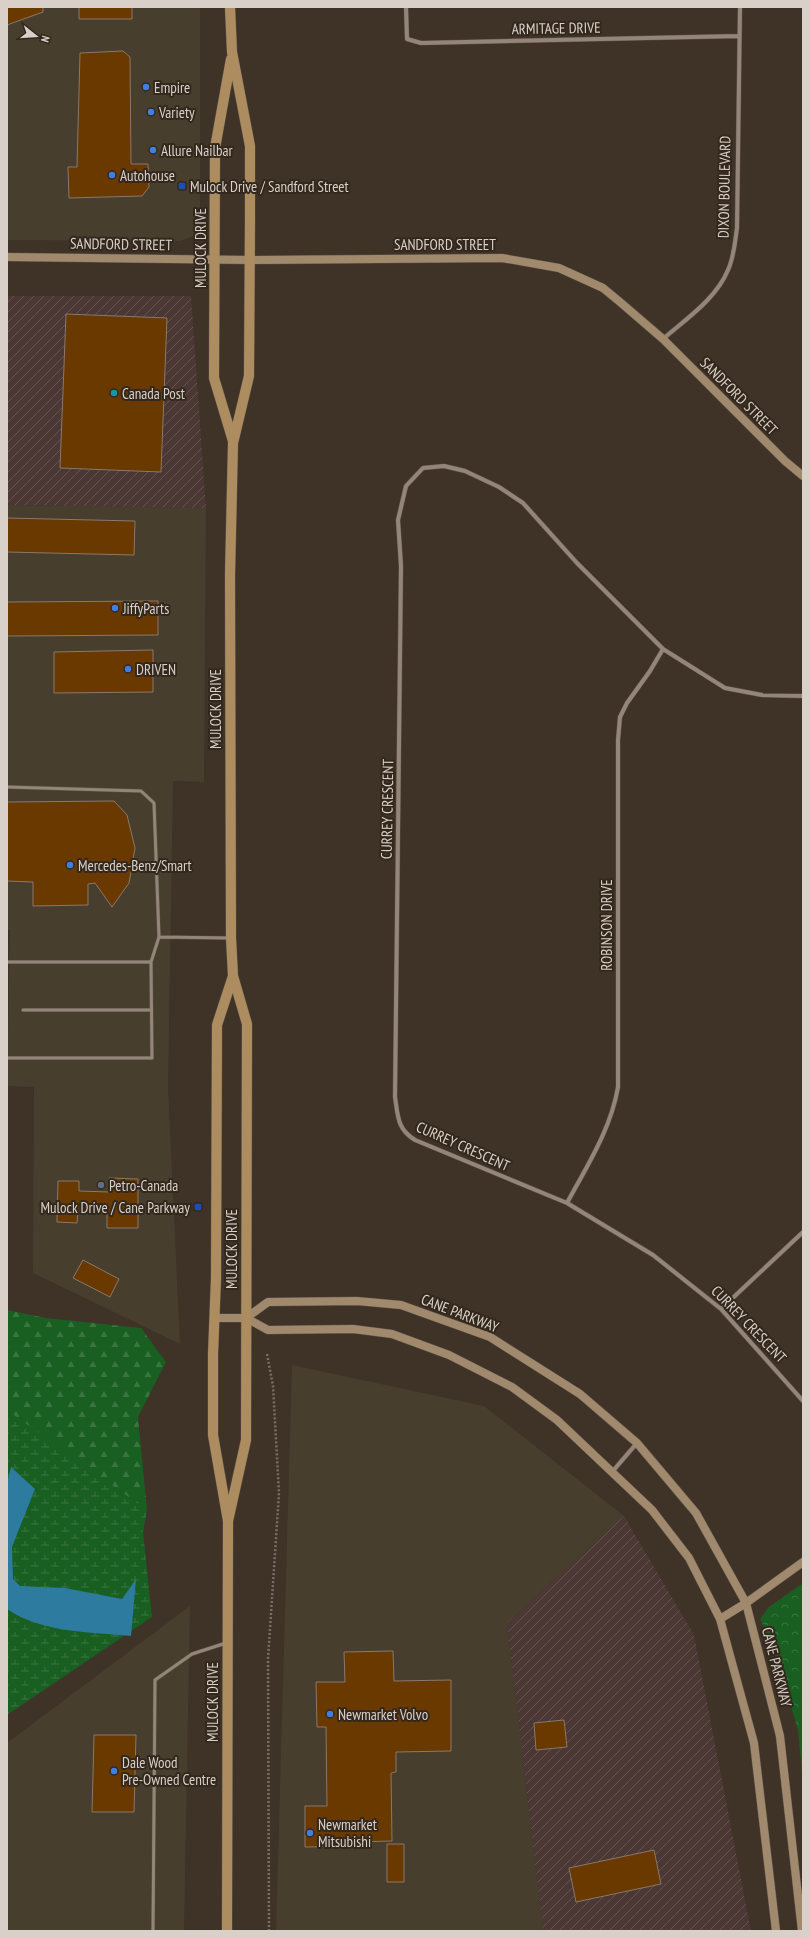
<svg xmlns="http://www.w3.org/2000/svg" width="810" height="1938" viewBox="0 0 810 1938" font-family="'PT Sans Narrow',sans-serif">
<defs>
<pattern id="industrial-furrows" width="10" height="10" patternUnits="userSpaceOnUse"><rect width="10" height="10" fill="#4b3734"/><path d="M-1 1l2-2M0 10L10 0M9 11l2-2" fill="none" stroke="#645350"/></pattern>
<pattern id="forest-firs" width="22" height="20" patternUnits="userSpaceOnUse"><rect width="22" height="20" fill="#195f22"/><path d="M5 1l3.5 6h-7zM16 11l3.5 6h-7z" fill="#3a7541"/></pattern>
<pattern id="wetland-marsh" width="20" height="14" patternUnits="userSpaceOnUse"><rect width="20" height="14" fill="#195f22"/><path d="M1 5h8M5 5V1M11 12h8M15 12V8" fill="none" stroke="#3a7541"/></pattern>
<pattern id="park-crowns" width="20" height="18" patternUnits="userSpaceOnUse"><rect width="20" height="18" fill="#195f22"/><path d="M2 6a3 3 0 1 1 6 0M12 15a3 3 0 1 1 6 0" fill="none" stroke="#3a7541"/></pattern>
</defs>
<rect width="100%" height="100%" fill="#3f3227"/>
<path fill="#483e2e" d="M 7,7 L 200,7 L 200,234 L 180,241 L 7,240 Z
M 7,505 L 206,508 L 204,782 L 173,781 L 168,1088 L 180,1344 L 33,1273 L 34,1087 L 7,1086 L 10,930 L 7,930 Z
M 292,1365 L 484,1406 L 624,1516 L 507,1623 L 543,1931 L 276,1931 Z
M 190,1606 L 184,1931 L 7,1931 L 7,1743 Z"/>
<path fill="url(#industrial-furrows)" d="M 7,296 L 191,296 L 206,508 L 7,505 Z
M 624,1516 L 694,1635 L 751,1931 L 543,1931 L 507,1623 Z"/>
<path fill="url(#forest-firs)" d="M 7,1310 L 46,1318 L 141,1328 L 166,1362 L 138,1417 L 147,1510 L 34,1436 L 7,1415 Z"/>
<path fill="url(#wetland-marsh)" d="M 7,1410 L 147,1510 L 143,1532 L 152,1617 L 7,1715 Z"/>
<path fill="url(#park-crowns)" d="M 803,1583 L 803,1784 L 798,1730 L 773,1646 L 760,1619 L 769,1607 Z"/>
<path fill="#2d7b9e" d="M 11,1467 L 35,1489 L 12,1547 L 13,1579 L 20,1586 L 65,1588 L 122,1599 L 136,1579 L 131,1636 C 90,1632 42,1633 7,1609 L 7,1483 Z"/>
<path fill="#693900" stroke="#88796c" d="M 7,7 L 43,7 L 43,12 L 7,25 Z
M 79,7 L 132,7 L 132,19 L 79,19 Z
M 123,51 L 130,57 L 131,164 L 148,164 L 149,187 L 142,196 L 69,198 L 68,167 L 77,167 L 80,53 Z
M 66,314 L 167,318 L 161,472 L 60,468 Z
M 7,518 L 135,521 L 134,555 L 7,552 Z
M 158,601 L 158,635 L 7,636 L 7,602 Z
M 153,650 L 153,692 L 54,693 L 54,652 Z
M 114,801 L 127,815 L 135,848 L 129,883 L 112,907 L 95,883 L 88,884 L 88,905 L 33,906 L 33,882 L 7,881 L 7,802 Z
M 109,1178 L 138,1179 L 138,1228 L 107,1228 L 107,1212 L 78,1212 L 77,1223 L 57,1222 L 58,1181 L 79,1181 L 79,1191 L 109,1192 Z
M 83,1260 L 119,1279 L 110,1297 L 73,1278 Z
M 393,1651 L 394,1681 L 451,1680 L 451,1751 L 396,1752 L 396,1772 L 391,1773 L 392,1841 L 351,1842 L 350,1846 L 305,1847 L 305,1806 L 327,1806 L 326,1727 L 317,1727 L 316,1682 L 345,1682 L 344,1652 Z
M 564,1720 L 567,1747 L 536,1750 L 534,1723 Z
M 94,1735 L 136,1735 L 134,1812 L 92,1812 Z
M 387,1844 L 404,1844 L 404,1882 L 387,1882 Z
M 654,1850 L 661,1884 L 576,1902 L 569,1868 Z"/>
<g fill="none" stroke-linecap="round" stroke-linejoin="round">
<g stroke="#5b5147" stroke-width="4">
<path id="lane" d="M 7,787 L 141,791 L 154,803 L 159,937 L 229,938
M 7,962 L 151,962
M 23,1010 L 151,1010
M 7,1058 L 152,1058 L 151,962 L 159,937
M 153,1931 L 155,1680 L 192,1654 L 226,1643"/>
</g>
<g stroke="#5b5147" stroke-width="5">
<path id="street" d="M 406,7 L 407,39 L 421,43 L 739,36
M 663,339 C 686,319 716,299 728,270 C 734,257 735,242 737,228 L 740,7
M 803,696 L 762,695 L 725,688 L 663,649 L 577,563 L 523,503 L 499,487 L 465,471 L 444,466 L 423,468 L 406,486 L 398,520 L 401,566 L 395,1097 C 398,1116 397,1129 415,1140 L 567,1203 L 653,1255 L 721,1309 L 803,1401
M 567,1203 C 587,1166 611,1129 618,1087 L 618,740 L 620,717 L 627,703 L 650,671 L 663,649
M 721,1309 L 803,1232
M 612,1472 L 637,1443"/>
</g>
<g stroke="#5b5147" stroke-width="9">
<path id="secondary" d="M 7,257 L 250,260 L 502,258 L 559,268 L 603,288 L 620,302 L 663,339 L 785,461 L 803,476
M 214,1318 L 246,1318 L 268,1330 L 353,1329 L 392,1334 L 449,1355 L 512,1387 L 557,1420 L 652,1510 L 689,1558 L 720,1619 L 754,1743 L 776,1931
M 246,1318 L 268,1302 L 357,1301 L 401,1305 L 490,1337 L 580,1394 L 637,1443 L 696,1513 L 746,1603 L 780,1736 L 802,1931
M 720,1619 L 746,1603 L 803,1562"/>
</g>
<g stroke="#5b5147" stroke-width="11">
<path id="primary" d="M 231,59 L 215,148 L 214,378 L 233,441
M 228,1521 L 246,1440 L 247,1024 L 233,976 L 231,938 L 230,575 L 233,443 L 249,376 L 250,218 L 250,146 L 232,52 L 230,7
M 227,1931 L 228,1521 L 213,1435 L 213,1354 L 216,1278 L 217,1025 L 233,976"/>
</g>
<path stroke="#7a6f66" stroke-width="2.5" stroke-dasharray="2 2" stroke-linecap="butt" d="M 267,1354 L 273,1386 L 279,1493 L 268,1659 L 269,1931"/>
<use href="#lane" stroke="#948579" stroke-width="3"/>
<use href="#street" stroke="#948579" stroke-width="4"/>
<use href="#secondary" stroke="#a0896c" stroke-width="8"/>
<use href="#primary" stroke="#ad8d60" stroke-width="10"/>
</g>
<g fill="#3f7fe0" stroke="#34281d" stroke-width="1.5">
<circle cx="146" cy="87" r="4"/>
<circle cx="151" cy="112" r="4"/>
<circle cx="153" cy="150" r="4"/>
<circle cx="112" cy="175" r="4"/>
<circle cx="115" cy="608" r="4"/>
<circle cx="128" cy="669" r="4"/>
<circle cx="70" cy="865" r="4"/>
<circle cx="330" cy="1714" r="4"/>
<circle cx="114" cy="1771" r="4"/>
<circle cx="310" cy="1833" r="4"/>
</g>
<g fill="#1a4fb4" stroke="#34281d" stroke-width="1.5">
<rect x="178" y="182" width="8" height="8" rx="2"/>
<rect x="194" y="1203" width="8" height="8" rx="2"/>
</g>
<circle fill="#0f9aa8" stroke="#34281d" stroke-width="1.5" cx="114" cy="393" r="4"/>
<circle fill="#5c6f8a" stroke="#34281d" stroke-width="1.5" cx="101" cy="1185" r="4"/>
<g text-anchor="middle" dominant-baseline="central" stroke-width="4" stroke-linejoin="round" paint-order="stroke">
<g font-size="15" fill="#d8d0c9" stroke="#34281d">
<text transform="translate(556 28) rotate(-1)">ARMITAGE DRIVE</text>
<text transform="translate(724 187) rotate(-89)">DIXON BOULEVARD</text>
<text transform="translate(121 244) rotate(1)">SANDFORD STREET</text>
<text x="445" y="244">SANDFORD STREET</text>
<text transform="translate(200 248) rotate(-90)">MULOCK DRIVE</text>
<text transform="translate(739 396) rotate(45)">SANDFORD STREET</text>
<text transform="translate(215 709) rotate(-90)">MULOCK DRIVE</text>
<text transform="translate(387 809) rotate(-89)">CURREY CRESCENT</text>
<text transform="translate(606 925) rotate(-90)">ROBINSON DRIVE</text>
<text transform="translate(463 1146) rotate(24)">CURREY CRESCENT</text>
<text transform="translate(231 1249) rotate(-90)">MULOCK DRIVE</text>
<text transform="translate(460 1313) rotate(21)">CANE PARKWAY</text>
<text transform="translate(749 1324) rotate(46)">CURREY CRESCENT</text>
<text transform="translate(777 1667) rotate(76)">CANE PARKWAY</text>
<text transform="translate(212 1702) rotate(-90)">MULOCK DRIVE</text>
</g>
<g font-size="15" fill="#d8d0c9" stroke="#34281d" text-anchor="start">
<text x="154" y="87">Empire</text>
<text x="159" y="112">Variety</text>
<text x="161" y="150">Allure Nailbar</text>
<text x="120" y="175">Autohouse</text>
<text x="190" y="186">Mulock Drive / Sandford Street</text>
<text x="122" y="393">Canada Post</text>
<text x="123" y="608">JiffyParts</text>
<text x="136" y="669">DRIVEN</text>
<text x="78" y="865">Mercedes-Benz/Smart</text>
<text x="109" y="1185">Petro-Canada</text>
<text x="190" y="1207" text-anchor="end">Mulock Drive / Cane Parkway</text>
<text x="338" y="1714">Newmarket Volvo</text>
<text x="122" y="1762">Dale Wood<tspan x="122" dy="17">Pre-Owned Centre</tspan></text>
<text x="318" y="1824">Newmarket<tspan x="318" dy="17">Mitsubishi</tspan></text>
</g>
</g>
<rect width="810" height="1938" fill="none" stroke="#d8d0c9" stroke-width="16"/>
<g transform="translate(36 36) rotate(107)" stroke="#34281d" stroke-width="3" paint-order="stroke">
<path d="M0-3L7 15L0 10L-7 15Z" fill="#d8d0c9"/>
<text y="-6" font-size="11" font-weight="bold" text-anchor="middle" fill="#d8d0c9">N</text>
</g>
</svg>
